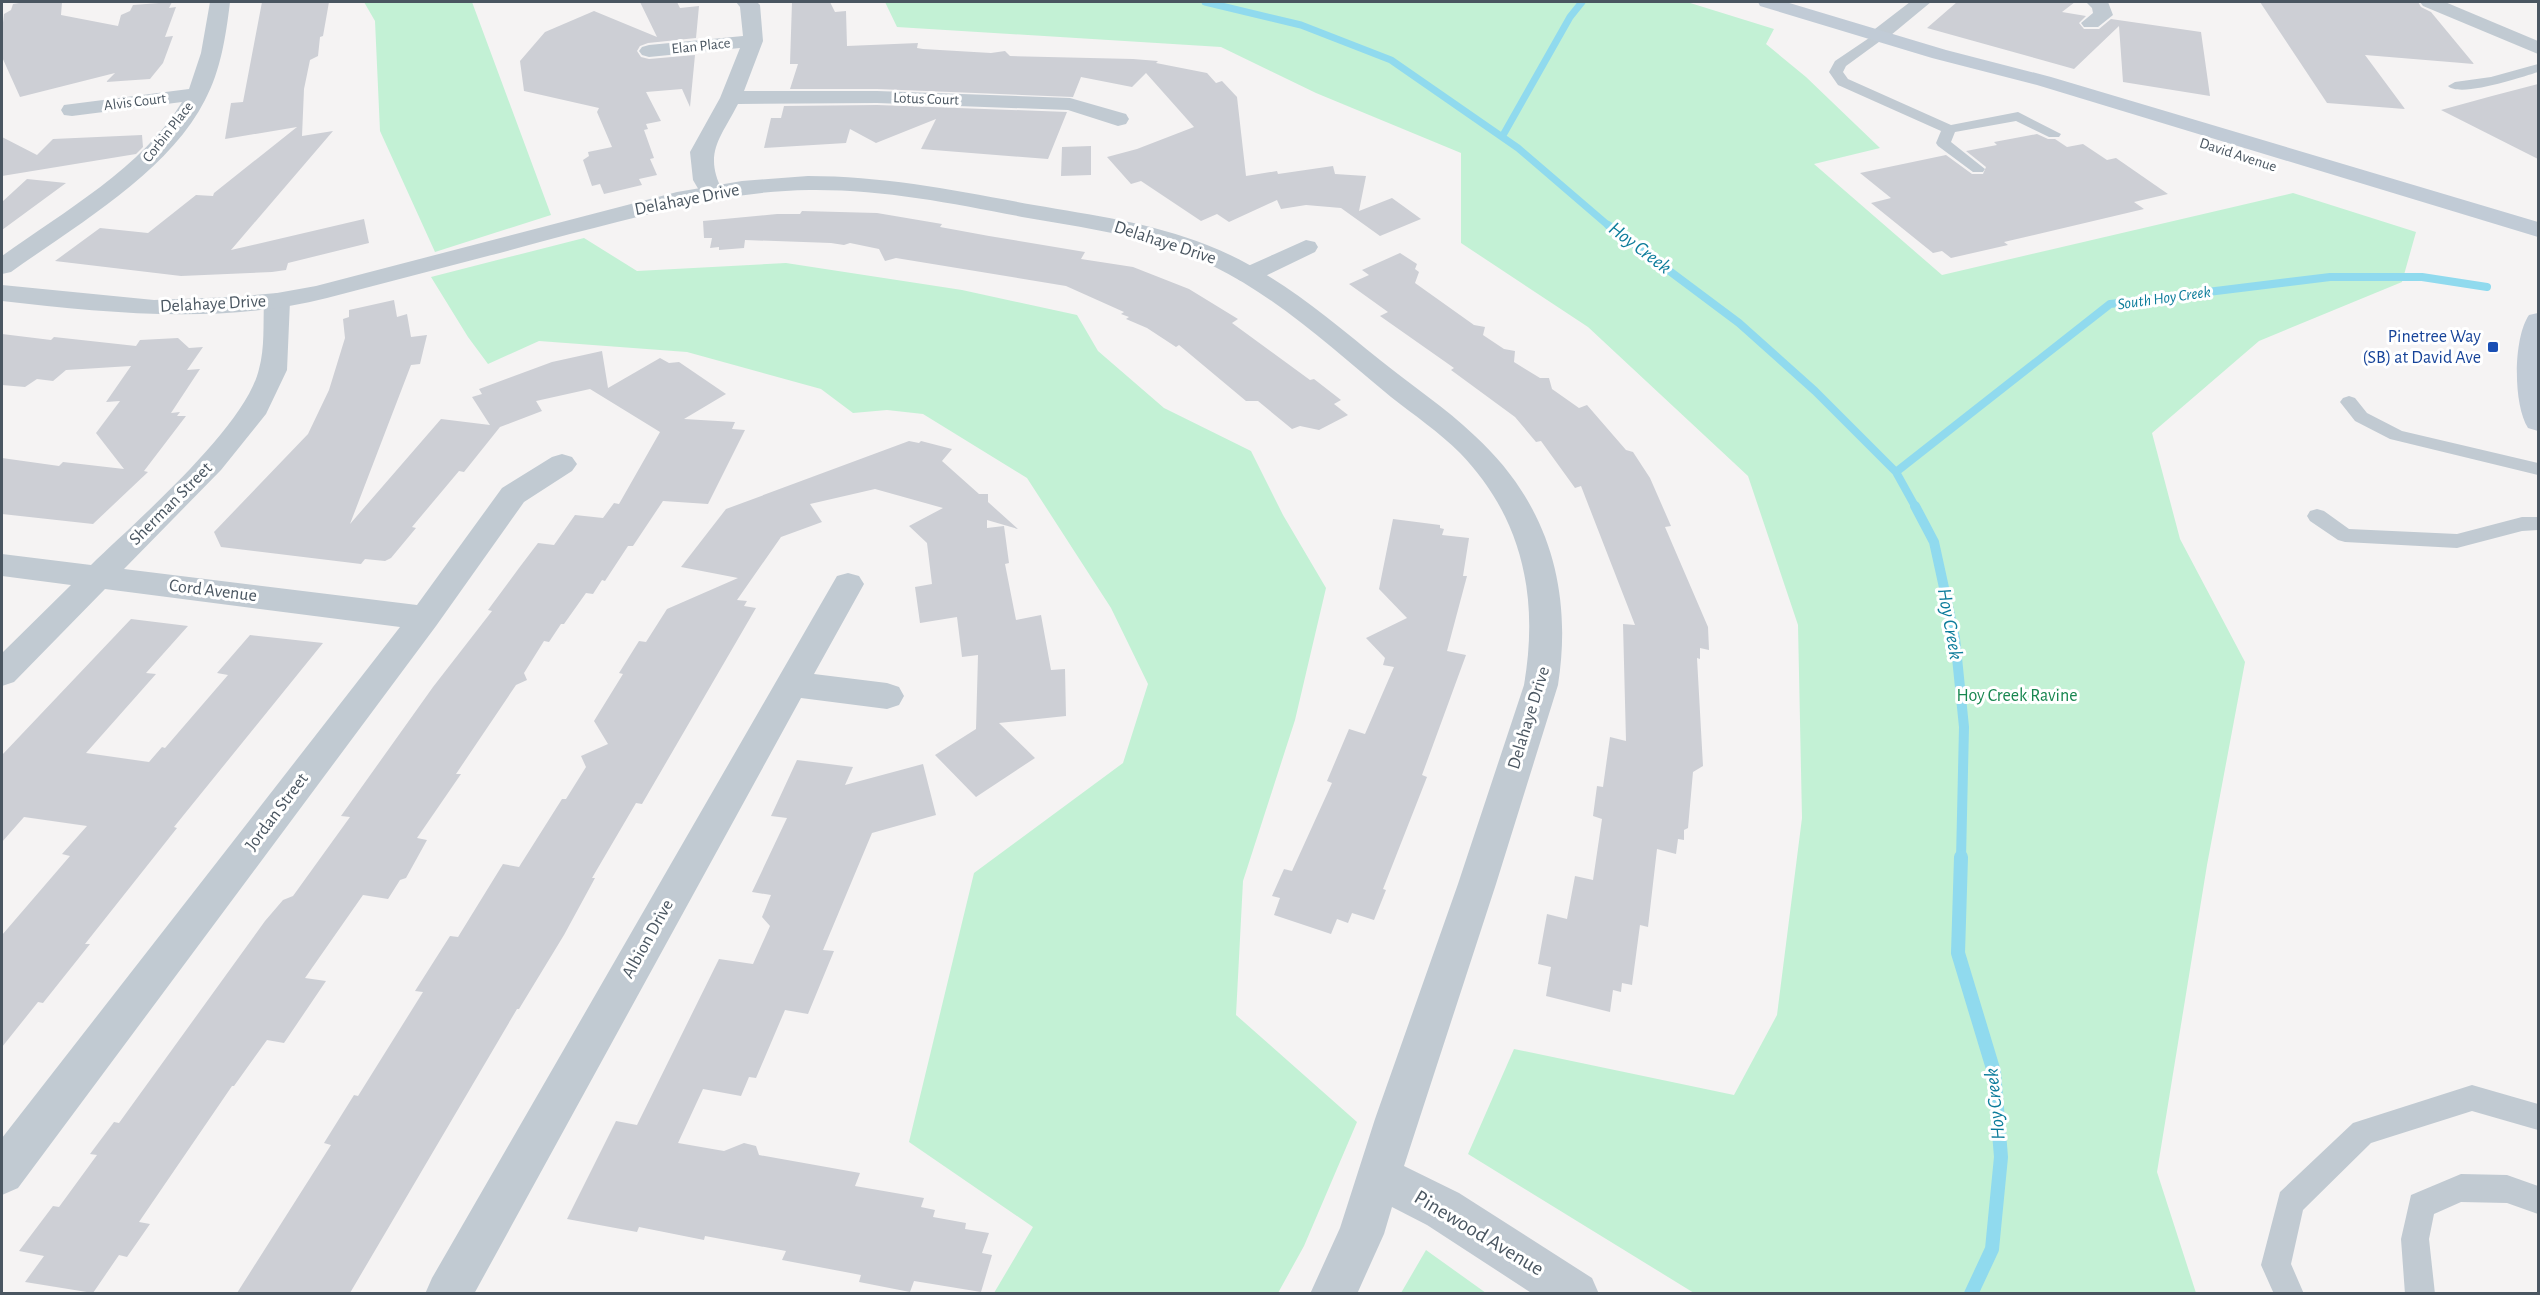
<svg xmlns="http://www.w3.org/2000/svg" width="2540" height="1295" viewBox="0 0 2540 1295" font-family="'Alegreya Sans',sans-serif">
<rect width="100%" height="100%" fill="#f5f3f3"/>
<path fill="#c3f1d5" d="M 364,2 L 472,2 L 551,215 L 435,252 L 380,131 L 375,21 Z
M 885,2 L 1687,2 L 1774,29 L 1766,44 L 1806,77 L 1880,148 L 1814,164 L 1942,275 L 2293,193 L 2416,232 L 2402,282 L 2259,341 L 2152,433 L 2180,539 L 2245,662 L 2207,865 L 2157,1172 L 2196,1293 L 1694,1293 L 1468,1154 L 1514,1049 L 1734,1095 L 1777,1015 L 1802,818 L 1798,625 L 1748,476 L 1588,327 L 1461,243 L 1461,153 L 1316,93 L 1221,47 L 897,27 Z
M 584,238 L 637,271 L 786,263 L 962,290 L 1077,315 L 1098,351 L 1164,408 L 1251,451 L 1283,515 L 1326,588 L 1295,720 L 1243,881 L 1236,1015 L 1357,1122 L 1304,1246 L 1278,1293 L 994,1293 L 1033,1227 L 909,1142 L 974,873 L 1123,763 L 1148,684 L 1111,608 L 1027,478 L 923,414 L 887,410 L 853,413 L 821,389 L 687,352 L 539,341 L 488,364 L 468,337 L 431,277 Z
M 1426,1250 L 1486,1293 L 1401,1293 Z"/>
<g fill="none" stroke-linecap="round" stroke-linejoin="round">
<path stroke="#90daee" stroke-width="7" d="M 1205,2 L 1301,25 L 1391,60 L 1518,148 L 1610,227
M 1502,137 L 1570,17 L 1582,2"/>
<path stroke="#90daee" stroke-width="8" d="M 1608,225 L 1739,323 L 1815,391 L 1896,472 L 1916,508
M 1896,472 L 2110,304 L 2330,277 L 2422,277 L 2487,287"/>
<path stroke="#90daee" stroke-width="10" d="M 1915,506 L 1934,542 L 1955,638 L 1964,727 L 1961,859"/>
<path stroke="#90daee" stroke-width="14" d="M 1961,857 L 1958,953 L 1994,1072 L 2001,1157 L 1992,1249 L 1971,1294"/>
</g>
<path fill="#cdcfd5" d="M 25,2 L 62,2 L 61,15 L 118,26 L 121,15 L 130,11 L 133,5 L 172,2 L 169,8 L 176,7 L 165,37 L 173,36 L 163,63 L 150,79 L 106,82 L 115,73 L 20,97 L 2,57 L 2,31 L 4,14 L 11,10 L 13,4 Z
M 262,2 L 329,2 L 323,36 L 320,37 L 318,56 L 310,60 L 304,89 L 302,136 L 333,131 L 231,250 L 364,219 L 369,243 L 288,263 L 286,270 L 272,272 L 181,276 L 55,261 L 100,228 L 148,233 L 196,195 L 213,196 L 214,193 L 297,127 L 225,139 L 231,103 L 243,102 Z
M 640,2 L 677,2 L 680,8 L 699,6 L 696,38 L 648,43 L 640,46 L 637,51 L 641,57 L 649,59 L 695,55 L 690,107 L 682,89 L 646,92 L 661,121 L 646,124 L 648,129 L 644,130 L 654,158 L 650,159 L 657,175 L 639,179 L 642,185 L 604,194 L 600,184 L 592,186 L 583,160 L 589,156 L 588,152 L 612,147 L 597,112 L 599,108 L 524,91 L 520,61 L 545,32 L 594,11 L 657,37 Z
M 792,2 L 830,2 L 835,12 L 846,11 L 847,46 L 918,43 L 917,48 L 923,49 L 991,53 L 1005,51 L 1010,56 L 1133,59 L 1158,61 L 1156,63 L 1207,73 L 1216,83 L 1222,81 L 1237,97 L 1246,176 L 1277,171 L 1278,174 L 1333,166 L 1335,174 L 1366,176 L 1359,211 L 1392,198 L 1421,219 L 1380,236 L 1341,208 L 1306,205 L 1281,209 L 1277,200 L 1229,222 L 1217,214 L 1201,221 L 1141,181 L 1131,184 L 1107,157 L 1137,149 L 1194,127 L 1146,73 L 1132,87 L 1081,77 L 1073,97 L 877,89 L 790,89 L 798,64 L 790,64 Z
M 1957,2 L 2075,2 L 2062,12 L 2086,16 L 2079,23 L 2084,29 L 2099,29 L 2111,19 L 2201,32 L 2210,96 L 2123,82 L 2119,26 L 2074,69 L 1927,28 Z
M 2260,2 L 2418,2 L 2421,7 L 2431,12 L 2474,64 L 2365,55 L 2405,109 L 2327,103 Z
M 2538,84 L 2538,159 L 2441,110 L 2492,96 Z
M 877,105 L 1067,112 L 1048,159 L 921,149 L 936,119 L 876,143 L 850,129 L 846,143 L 764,148 L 771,118 L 781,118 L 784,106 Z
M 2037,134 L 2048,139 L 2055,139 L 2067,147 L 2083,144 L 2107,160 L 2116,158 L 2168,194 L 2134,202 L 2144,209 L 2004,242 L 2008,245 L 1951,258 L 1942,251 L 1933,253 L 1871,203 L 1891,198 L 1860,173 L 1946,155 L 1972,174 L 1983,174 L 1986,167 L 1966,151 L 1997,145 L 1994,142 Z
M 142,135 L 143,147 L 136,154 L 2,176 L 2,137 L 37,155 L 53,139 Z
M 1091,146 L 1091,175 L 1061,176 L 1062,147 Z
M 27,179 L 66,183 L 2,230 L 2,202 Z
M 802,211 L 877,213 L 942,224 L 940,227 L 989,236 L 1085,252 L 1081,259 L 1133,267 L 1189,289 L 1238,319 L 1232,323 L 1310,380 L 1314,379 L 1341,400 L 1334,404 L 1348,415 L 1319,430 L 1300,426 L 1292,429 L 1258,401 L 1246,401 L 1179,345 L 1176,347 L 1147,328 L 1126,319 L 1129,317 L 1121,314 L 1124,312 L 1066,286 L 896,258 L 885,261 L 879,249 L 850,243 L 844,245 L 831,243 L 745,240 L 744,248 L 719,250 L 719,247 L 710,248 L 712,238 L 704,238 L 703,221 L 777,214 L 800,214 Z
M 1400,253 L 1417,264 L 1415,269 L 1419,272 L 1415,283 L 1474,325 L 1485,327 L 1483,335 L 1504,349 L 1515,351 L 1514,362 L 1540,378 L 1549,378 L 1552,389 L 1579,408 L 1587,405 L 1626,450 L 1633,452 L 1650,478 L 1671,526 L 1665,527 L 1708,627 L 1709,650 L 1700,648 L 1700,659 L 1697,658 L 1703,766 L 1693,772 L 1688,828 L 1684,830 L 1684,840 L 1678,839 L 1676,854 L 1657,849 L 1648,927 L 1640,925 L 1632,985 L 1622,983 L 1621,992 L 1613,990 L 1610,1012 L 1546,996 L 1551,967 L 1538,964 L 1547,914 L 1567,919 L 1575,876 L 1593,880 L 1602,819 L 1593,816 L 1597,786 L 1603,787 L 1610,737 L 1626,741 L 1623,624 L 1635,625 L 1581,486 L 1575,488 L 1541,441 L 1536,442 L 1515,417 L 1451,370 L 1454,368 L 1380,316 L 1388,312 L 1349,284 L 1369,275 L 1362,270 Z
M 394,300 L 397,317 L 407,314 L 411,337 L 427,335 L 420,364 L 411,365 L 350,524 L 441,419 L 490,425 L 472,397 L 482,394 L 479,389 L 552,362 L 602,351 L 608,388 L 660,358 L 669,363 L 679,362 L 726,394 L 684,419 L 735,422 L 732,429 L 745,430 L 708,504 L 663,501 L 633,546 L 628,546 L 605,581 L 602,580 L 593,594 L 586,593 L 564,624 L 561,624 L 549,642 L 544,641 L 524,673 L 527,680 L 516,685 L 456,774 L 461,774 L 417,838 L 427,840 L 406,878 L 400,880 L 388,899 L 363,895 L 305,978 L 326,981 L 284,1043 L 267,1040 L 234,1086 L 232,1086 L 139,1222 L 150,1224 L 127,1257 L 119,1255 L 93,1293 L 25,1282 L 44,1256 L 19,1251 L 53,1206 L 59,1207 L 97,1155 L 90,1154 L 114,1122 L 119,1123 L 265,921 L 283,900 L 293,896 L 350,817 L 341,816 L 433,687 L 492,611 L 488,610 L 519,568 L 538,543 L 554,545 L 575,515 L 603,518 L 614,503 L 619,504 L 660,432 L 590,389 L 536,401 L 542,411 L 500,427 L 464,472 L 459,471 L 412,527 L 416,528 L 391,558 L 385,561 L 365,559 L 361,564 L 221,547 L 214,532 L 308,434 L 329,390 L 345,338 L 343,319 L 349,317 L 349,310 Z
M 2,334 L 51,340 L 54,337 L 136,346 L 140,340 L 178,338 L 189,348 L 203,347 L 187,370 L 200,369 L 171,413 L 180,412 L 177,416 L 186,416 L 144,471 L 148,472 L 93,524 L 2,514 L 2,458 L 59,466 L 63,462 L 124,469 L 96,433 L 120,401 L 106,402 L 131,366 L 66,370 L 53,381 L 37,379 L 25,387 L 2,385 Z
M 909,441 L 919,443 L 921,441 L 952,449 L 942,461 L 979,494 L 988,494 L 988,502 L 1018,529 L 987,520 L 987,528 L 1004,526 L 1009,563 L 1005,564 L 1016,620 L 1041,615 L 1051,670 L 1065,669 L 1066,716 L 999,723 L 1035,758 L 976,797 L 935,755 L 976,729 L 978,655 L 962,657 L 957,617 L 920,623 L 915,587 L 932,584 L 927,543 L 909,526 L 943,508 L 875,489 L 810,504 L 822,522 L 781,537 L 737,600 L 747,601 L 744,606 L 756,608 L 642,804 L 636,803 L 592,878 L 595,878 L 564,935 L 519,1009 L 517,1009 L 350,1293 L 237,1293 L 331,1145 L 324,1143 L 354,1095 L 358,1096 L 423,992 L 415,991 L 450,936 L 458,937 L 503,864 L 519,867 L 562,799 L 566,799 L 586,767 L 581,756 L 608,744 L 594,721 L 623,674 L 619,673 L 639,641 L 646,642 L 667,609 L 738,578 L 681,567 L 726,509 Z
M 1393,519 L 1440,525 L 1440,528 L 1444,529 L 1442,535 L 1469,538 L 1463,576 L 1467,576 L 1447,651 L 1466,655 L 1422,775 L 1427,777 L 1383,889 L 1386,890 L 1374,920 L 1352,913 L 1348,923 L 1337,919 L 1331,934 L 1274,915 L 1280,898 L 1272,896 L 1284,869 L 1292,871 L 1332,783 L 1327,781 L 1349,729 L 1365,734 L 1394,667 L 1383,665 L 1385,658 L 1366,638 L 1407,618 L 1379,589 Z
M 131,619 L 188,626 L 146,673 L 156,674 L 86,753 L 149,762 L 162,747 L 165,748 L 228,675 L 217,673 L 250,635 L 323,643 L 174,827 L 177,828 L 85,944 L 90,944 L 43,1003 L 38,1002 L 2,1047 L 2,935 L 70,856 L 62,854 L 87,826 L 24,817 L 2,842 L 2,755 Z
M 797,760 L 853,767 L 845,785 L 923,764 L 936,815 L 872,833 L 823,950 L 834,951 L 808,1014 L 785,1010 L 756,1078 L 749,1077 L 741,1096 L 703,1089 L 678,1143 L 724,1151 L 744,1143 L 756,1146 L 759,1155 L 860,1173 L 855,1186 L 924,1198 L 921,1207 L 935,1210 L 933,1217 L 966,1223 L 965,1229 L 989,1233 L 982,1253 L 992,1255 L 981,1292 L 914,1281 L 910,1292 L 859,1282 L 861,1275 L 782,1260 L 786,1251 L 705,1236 L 704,1240 L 639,1227 L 637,1232 L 567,1219 L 616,1121 L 637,1125 L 719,959 L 753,964 L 770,926 L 762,917 L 771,895 L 752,892 L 787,818 L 771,816 Z"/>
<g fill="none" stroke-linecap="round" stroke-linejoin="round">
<path fill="#c1cad2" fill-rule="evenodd" d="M 1878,32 L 1883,33 L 1884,36 L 1883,39 L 1846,66 L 1843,72 L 1848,79 L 1951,125 L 2018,112 L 2061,134 L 2059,137 L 2049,137 L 2016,121 L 1955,132 L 1951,142 L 1985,169 L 1983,172 L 1973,172 L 1938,146 L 1936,143 L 1941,131 L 1838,85 L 1829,72 L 1835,61 Z
M 2538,64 L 2538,72 C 2522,77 2460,98 2448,86 L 2455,82 L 2491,77 Z
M 2349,396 L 2355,398 L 2367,413 L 2402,431 L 2538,463 L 2538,475 L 2390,439 L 2355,421 L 2340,402 L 2343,398 Z
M 2317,509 L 2324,511 L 2349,529 L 2457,534 L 2522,517 L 2538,517 L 2538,530 L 2522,531 L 2457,548 L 2345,542 L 2338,540 L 2310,521 L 2307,516 L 2310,511 Z
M 2472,1085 L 2538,1104 L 2538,1130 L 2472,1111 L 2371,1143 L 2303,1210 L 2291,1264 L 2304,1294 L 2274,1294 L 2261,1265 L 2280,1192 L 2353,1123 Z
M 2461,1174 L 2507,1175 L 2538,1186 L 2538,1214 L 2507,1203 L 2461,1202 L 2434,1214 L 2429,1239 L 2435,1294 L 2405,1294 L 2401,1239 L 2411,1195 Z"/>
<path fill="#c1cad2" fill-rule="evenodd" d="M 210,2 L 230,2 C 226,35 221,70 205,100 C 169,172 75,226 11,272 L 2,274 L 2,256 C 63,212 143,167 182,102 L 72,116 L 64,115 L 61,110 L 64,105 L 189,89 L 201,53 Z
M 736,2 L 757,2 L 760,5 L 763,41 L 744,91 L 877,91 L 1070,98 L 1126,114 L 1129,119 L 1126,124 L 1118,126 L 1068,110 L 877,103 L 738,104 C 720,139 703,153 723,192 L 719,197 L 711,199 L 703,197 L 693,180 L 690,152 L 720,98 L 740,48 L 649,57 L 642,55 L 639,51 L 642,47 L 649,45 L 743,36 L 740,7 Z
M 1910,2 L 1931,2 L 1885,40 L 1871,40 L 1868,36 L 1871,32 Z
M 2086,2 L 2108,2 L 2113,15 L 2098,27 L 2084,27 L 2081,23 L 2093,13 L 2092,8 Z
M 2420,2 L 2445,2 L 2538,41 L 2538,54 L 2423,6 Z
M 1306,240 L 1315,242 L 1318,247 L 1315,252 L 1257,280 L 1248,283 L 1239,280 L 1235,275 L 1239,270 Z
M 277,293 L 286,296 L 290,301 L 287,370 L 266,414 L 221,470 L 124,569 L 417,605 L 502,488 L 552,457 L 562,454 L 572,457 L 577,464 L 572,471 L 524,502 L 436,626 L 18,1188 L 2,1195 L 2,1138 L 400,627 L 105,589 L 14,682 L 2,686 L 2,653 L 71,585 L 2,576 L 2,554 L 91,565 C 135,522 246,427 259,369 C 265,348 263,323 264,301 L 268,296 Z
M 848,573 L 859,576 L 864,584 L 814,674 L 887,683 L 899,687 L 904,696 L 899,705 L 887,709 L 801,698 L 474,1294 L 425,1294 L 432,1278 L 837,576 Z"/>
<path fill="#c1cad2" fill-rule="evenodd" d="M 808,176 C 885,176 959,191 1034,205 C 1092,215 1152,223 1207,245 C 1272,270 1326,316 1380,360 C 1411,385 1446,408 1475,436 C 1548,503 1573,589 1558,685 L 1496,884 L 1404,1166 L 1459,1193 L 1592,1278 L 1599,1294 L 1533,1294 L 1427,1225 L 1392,1207 L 1384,1234 L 1357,1294 L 1310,1294 L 1340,1228 L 1375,1119 L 1458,884 L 1524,685 C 1539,598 1523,518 1460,453 C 1439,432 1414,415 1391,397 C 1334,350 1280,299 1213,266 C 1155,237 1091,229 1028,218 C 956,204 883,189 809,190 C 727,191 649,214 570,234 C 489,256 408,277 327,298 C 219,325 110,313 2,301 L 2,285 L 154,300 L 233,297 L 277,293 L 316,286 L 677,192 L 742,181 Z"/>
<path fill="#c1cbd6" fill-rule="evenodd" d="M 1758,2 L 1786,2 L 1946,50 L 2051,77 L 2538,222 L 2538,237 L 2037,85 L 1932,58 L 1760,6 Z
M 2538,313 L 2538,431 L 2528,428 C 2513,405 2513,338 2529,315 Z"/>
</g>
<rect fill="#1a4fb4" stroke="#fff" stroke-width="2" x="2487" y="341" width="12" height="12" rx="3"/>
<g text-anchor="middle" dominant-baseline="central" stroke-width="6" stroke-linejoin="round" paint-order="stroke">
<g font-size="15" fill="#4a5661" stroke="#fff">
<text transform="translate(701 46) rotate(-6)">Elan Place</text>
<text transform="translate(926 99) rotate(2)">Lotus Court</text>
<text transform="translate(135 102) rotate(-7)">Alvis Court</text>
<text transform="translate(168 132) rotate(-52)">Corbin Place</text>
<text transform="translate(2238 155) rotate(18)">David Avenue</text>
</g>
<g font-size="16" font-style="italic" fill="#0c7c9b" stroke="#fff">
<text transform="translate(2164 298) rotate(-8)">South Hoy Creek</text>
</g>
<g font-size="18" fill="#4a5661" stroke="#fff">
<text transform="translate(687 200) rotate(-11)">Delahaye Drive</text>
<text transform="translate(1165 243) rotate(18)">Delahaye Drive</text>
<text transform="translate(213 304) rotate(-3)">Delahaye Drive</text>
<text transform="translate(171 504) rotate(-45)">Sherman Street</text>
<text transform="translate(213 591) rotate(7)">Cord Avenue</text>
<text transform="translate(1529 718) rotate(-73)">Delahaye Drive</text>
<text transform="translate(277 812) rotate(-53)">Jordan Street</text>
<text transform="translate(648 939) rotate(-61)">Albion Drive</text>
</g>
<g font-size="18" fill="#164399" stroke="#fff" text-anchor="end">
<text x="2481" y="337">Pinetree Way<tspan x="2481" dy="21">(SB) at David Ave</tspan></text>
</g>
<g font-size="18" fill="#17864f" stroke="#fff">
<text x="2017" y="696">Hoy Creek Ravine</text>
</g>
<g font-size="20" font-style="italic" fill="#0c7c9b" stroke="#fff">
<text transform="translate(1640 248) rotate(37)">Hoy Creek</text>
<text transform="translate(1950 624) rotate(80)">Hoy Creek</text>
<text transform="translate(1995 1104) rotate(-96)">Hoy Creek</text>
</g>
<g font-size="21" fill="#4a5661" stroke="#fff">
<text transform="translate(1479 1233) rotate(31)">Pinewood Avenue</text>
</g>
</g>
<rect width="2540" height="1295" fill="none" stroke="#4a5661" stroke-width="6"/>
</svg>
